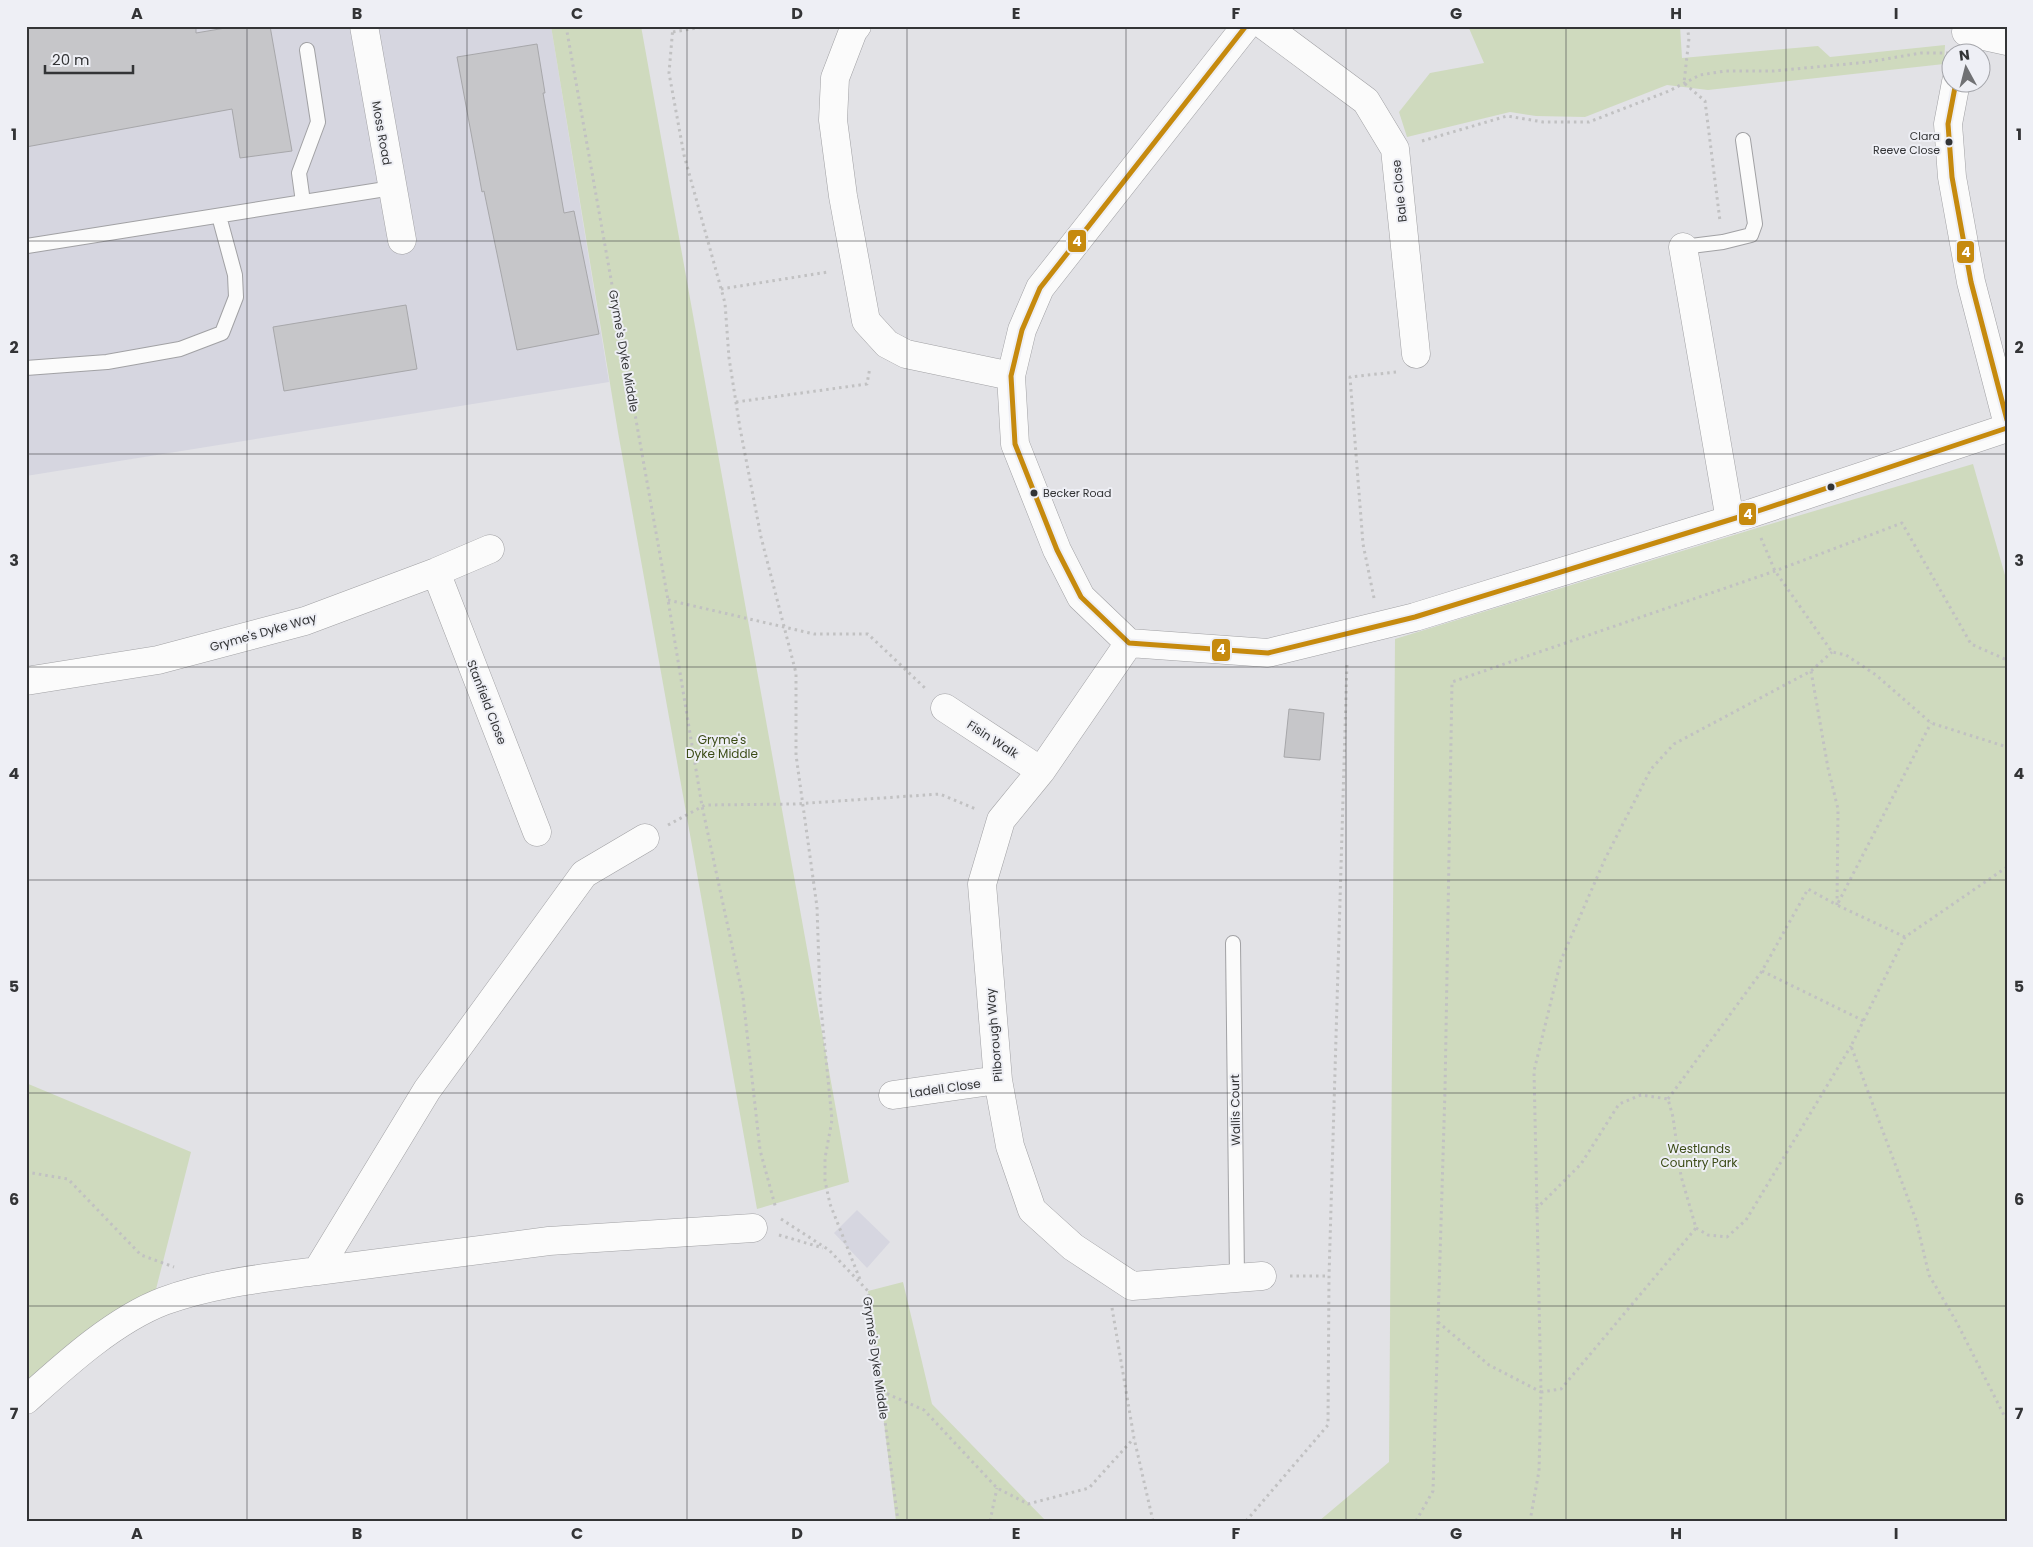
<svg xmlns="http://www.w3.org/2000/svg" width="2033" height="1547" viewBox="0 0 2033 1547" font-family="Poppins,sans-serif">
<rect width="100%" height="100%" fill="#e2e2e6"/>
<path fill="#d6d6e0" d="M 26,26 L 551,26 L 609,382 L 26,476 Z
M 857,1210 L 890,1242 L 867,1268 L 834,1233 Z"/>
<path fill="#cfdabe" d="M 551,26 L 641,26 L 849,1182 L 757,1209 L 618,432 Z
M 1468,26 L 1680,26 L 1682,58 L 1818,46 L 1830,57 L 1945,45 L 1944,64 L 1708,90 L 1667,85 L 1585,117 L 1536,116 L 1510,112 L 1407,137 L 1399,112 L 1430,73 L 1484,63 Z
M 1973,464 L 2007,582 L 2007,1521 L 1319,1521 L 1389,1462 L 1395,639 L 1757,528 Z
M 26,1083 L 191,1152 L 155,1293 L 26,1385 Z
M 903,1282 L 932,1404 L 1046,1521 L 896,1521 L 868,1291 Z"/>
<path fill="#c6c6c9" stroke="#a7a7aa" d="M 26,26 L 196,26 L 196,33 L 237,26 L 270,26 L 292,151 L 240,158 L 232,109 L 26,147 Z
M 537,44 L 545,93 L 543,93 L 564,213 L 574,211 L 599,334 L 517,350 L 484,191 L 482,192 L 457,57 Z
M 406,305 L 417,369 L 284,391 L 273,327 Z
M 1289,709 L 1324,713 L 1320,760 L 1284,757 Z"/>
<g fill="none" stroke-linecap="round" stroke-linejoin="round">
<g stroke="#a1a1a4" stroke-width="16">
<path id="service" d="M 303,202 L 299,173 L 318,122 L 307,50
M 27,246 L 392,188
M 1683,247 L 1723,242 L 1751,235 L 1755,224 L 1743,140
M 26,368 L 107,362 L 180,349 L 222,333 L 236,297 L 235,275 L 219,216
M 1233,943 L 1237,1277"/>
</g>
<g stroke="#a1a1a4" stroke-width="29">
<path id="minor" d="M 364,26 L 402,240
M 857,26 L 853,31 L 835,78 L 833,120 L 843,196 L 866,321 L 887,344 L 906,354 L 1011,376
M 1246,26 L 1040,288 L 1022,330 L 1011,376 L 1015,444 L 1057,550 L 1081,597 L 1129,643 L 1268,653 L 1415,617 L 1752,513 L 2007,428
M 1265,26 L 1366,101 L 1395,149 L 1416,354
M 1966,32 L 2007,41
M 1956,82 L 1948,124 L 1952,177 L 1971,282 L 2007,421
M 1683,247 L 1730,520
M 436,572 L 537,832
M 1129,643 L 1041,771 L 1001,820 L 982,884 L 998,1080 L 1010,1146 L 1032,1210 L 1073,1247 L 1132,1286 L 1262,1276
M 26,681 L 158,660 L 305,621 L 436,572 L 490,549
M 945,708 L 1041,771
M 893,1095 L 998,1080
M 317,1271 L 549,1241 L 753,1228
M 26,1400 C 65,1365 114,1320 164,1301 C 213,1283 265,1278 317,1271 L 427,1090 L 584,874 L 645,838"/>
</g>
<path stroke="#c1c1c2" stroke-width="3" stroke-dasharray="2.5 4" stroke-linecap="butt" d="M 566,26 L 668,600 L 702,806 L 743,997 L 760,1150 L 776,1209
M 673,26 L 669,73 L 684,155 L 725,303 L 729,358 L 740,428 L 761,537 L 796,673 L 796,755 L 817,907 L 820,997 L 832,1120 L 825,1158 L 825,1181 L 830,1204 L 861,1282
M 1687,26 L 1689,38 L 1684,83 L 1705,101 L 1720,221
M 673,32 L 709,26
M 1422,141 L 1507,116 L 1543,122 L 1589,122 L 1669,91 L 1700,75 L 1725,71 L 1774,71 L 1868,62 L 1921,53 L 1948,53
M 721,289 L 828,272
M 736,402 L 867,384 L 870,367
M 1761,538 L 1775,571 L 1832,652 L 1846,655 L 1876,675 L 1931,723 L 2007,747
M 1374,598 L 1363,544 L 1350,377 L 1396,372
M 668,600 L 814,634 L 868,634 L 926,689
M 668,825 L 705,805 L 795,804 L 940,794 L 976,809
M 2007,867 L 1905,937 L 1851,1046 L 1916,1220 L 1929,1275 L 1956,1321 L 2007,1421
M 1905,937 L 1837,905 L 1931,723
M 1762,971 L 1864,1021
M 1668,1099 L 1762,971 L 1808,889 L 1837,905 L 1838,809 L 1828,768 L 1811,671
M 26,1172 L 68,1179 L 141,1255 L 174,1267
M 1536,1209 L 1581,1164 L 1619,1104 L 1641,1095 L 1668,1099 L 1673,1117 L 1681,1176 L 1696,1228 L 1561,1389 L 1541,1392 L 1534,1071 L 1561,960 L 1605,859 L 1651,769 L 1674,744 L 1811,671 L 1832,652
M 781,1219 L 829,1250 L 868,1291 L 898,1521
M 1696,1228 L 1708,1235 L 1727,1237 L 1746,1220 L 1851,1046
M 779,1235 L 823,1248
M 1290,1276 L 1329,1276
M 1112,1308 L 1134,1438 L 1153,1521
M 1438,1322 L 1489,1365 L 1541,1392 L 1539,1471 L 1530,1521
M 881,1391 L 924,1410 L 997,1488 L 1028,1504 L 1089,1488 L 1134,1438
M 990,1521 L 997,1488
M 1246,1521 L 1328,1425 L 1329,1276 L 1347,662
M 1416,1521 L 1433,1491 L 1445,1090 L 1452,682 L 1775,571 L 1902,523 L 1971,644 L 2007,660"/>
<use href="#service" stroke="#fbfbfb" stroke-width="14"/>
<use href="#minor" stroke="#fbfbfb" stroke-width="28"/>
<g stroke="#eeeff5" stroke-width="9">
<path id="bus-1" d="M 1246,26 L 1040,288 L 1022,330 L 1011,376 L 1015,444 L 1057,550 L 1081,597 L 1129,643 L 1268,653 L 1415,617 L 1752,513 L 2007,428
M 1956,82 L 1948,124 L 1952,177 L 1971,282 L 2007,420"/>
</g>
<use href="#bus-1" stroke="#c68a0e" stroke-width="5"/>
</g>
<path fill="none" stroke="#333436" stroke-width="1" stroke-opacity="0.55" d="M 247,26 L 247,1521M 467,26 L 467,1521M 687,26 L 687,1521M 907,26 L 907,1521M 1126,26 L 1126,1521M 1346,26 L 1346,1521M 1566,26 L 1566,1521M 1786,26 L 1786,1521M 26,241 L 2007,241M 26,454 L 2007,454M 26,667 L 2007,667M 26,880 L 2007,880M 26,1093 L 2007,1093M 26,1306 L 2007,1306"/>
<g fill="#333436" stroke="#eeeff5" stroke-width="2">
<circle cx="1949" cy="142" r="4.5"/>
<circle cx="1831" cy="487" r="4.5"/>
<circle cx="1034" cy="493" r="4.5"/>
</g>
<g text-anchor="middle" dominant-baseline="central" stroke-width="4" stroke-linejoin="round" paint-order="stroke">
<g font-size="11" fill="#333436" stroke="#eeeff5" text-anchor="end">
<text x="1940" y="136">Clara<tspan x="1940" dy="14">Reeve Close</tspan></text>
<text x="1043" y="493" text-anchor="start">Becker Road</text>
</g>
<g font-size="12" fill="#333436" stroke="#eeeff5">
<text transform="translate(382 133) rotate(80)">Moss Road</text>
<text transform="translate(1399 191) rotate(-96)">Bale Close</text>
<text transform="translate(624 351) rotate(80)">Gryme's Dyke Middle</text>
<text transform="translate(263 632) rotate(-16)">Gryme's Dyke Way</text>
<text transform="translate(487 702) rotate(69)">Stanfield Close</text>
<text transform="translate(993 739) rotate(33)">Fisin Walk</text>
<text transform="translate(994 1035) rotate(-95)">Pilborough Way</text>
<text transform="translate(945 1088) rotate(-8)">Ladell Close</text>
<text transform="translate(1235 1110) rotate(-91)">Wallis Court</text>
<text transform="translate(876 1358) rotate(82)">Gryme's Dyke Middle</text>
</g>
<g font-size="12" fill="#3b4b16" stroke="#eeeff5">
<text x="722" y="739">Gryme's<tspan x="722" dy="14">Dyke Middle</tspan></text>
<text x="1699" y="1148">Westlands<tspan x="1699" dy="14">Country Park</tspan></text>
</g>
</g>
<g stroke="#eeeff5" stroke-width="2">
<rect x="1067" y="229" width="20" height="24" rx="5" fill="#c68a0e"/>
<rect x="1956" y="240" width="19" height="24" rx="5" fill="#c68a0e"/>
<rect x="1738" y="502" width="19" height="24" rx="5" fill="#c68a0e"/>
<rect x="1211" y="638" width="20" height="24" rx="5" fill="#c68a0e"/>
</g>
<g font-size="14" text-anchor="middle" font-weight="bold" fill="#fff">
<text x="1077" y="246">4</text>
<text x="1966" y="257">4</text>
<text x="1748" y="519">4</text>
<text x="1221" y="654">4</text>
</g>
<rect width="2033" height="1547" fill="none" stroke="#eeeff5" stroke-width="55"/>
<g transform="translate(1966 68) rotate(353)"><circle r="24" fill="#eeeff5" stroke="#a3a4a9"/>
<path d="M0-4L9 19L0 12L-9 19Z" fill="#707174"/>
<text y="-8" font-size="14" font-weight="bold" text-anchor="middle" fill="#333436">N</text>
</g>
<path d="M45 65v8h88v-8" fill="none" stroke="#333436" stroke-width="2.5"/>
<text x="52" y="65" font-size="15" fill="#333436" stroke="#eeeff5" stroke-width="4" paint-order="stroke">20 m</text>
<rect x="28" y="28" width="1978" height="1492" fill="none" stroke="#333436" stroke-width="2"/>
<g font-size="16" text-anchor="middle" font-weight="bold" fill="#333436">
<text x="137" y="19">A</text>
<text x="357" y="19">B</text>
<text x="577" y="19">C</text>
<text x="797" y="19">D</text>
<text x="1016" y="19">E</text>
<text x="1236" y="19">F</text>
<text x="1456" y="19">G</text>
<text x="1676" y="19">H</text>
<text x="1896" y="19">I</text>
<text x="14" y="140">1</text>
<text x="2019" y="140">1</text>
<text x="14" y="353">2</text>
<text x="2019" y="353">2</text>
<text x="14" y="566">3</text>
<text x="2019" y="566">3</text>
<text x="14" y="779">4</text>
<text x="2019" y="779">4</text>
<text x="14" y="992">5</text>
<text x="2019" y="992">5</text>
<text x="14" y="1205">6</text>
<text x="2019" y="1205">6</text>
<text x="14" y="1419">7</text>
<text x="2019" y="1419">7</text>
<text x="137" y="1539">A</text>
<text x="357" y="1539">B</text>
<text x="577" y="1539">C</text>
<text x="797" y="1539">D</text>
<text x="1016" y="1539">E</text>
<text x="1236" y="1539">F</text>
<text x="1456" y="1539">G</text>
<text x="1676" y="1539">H</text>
<text x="1896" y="1539">I</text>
</g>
</svg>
